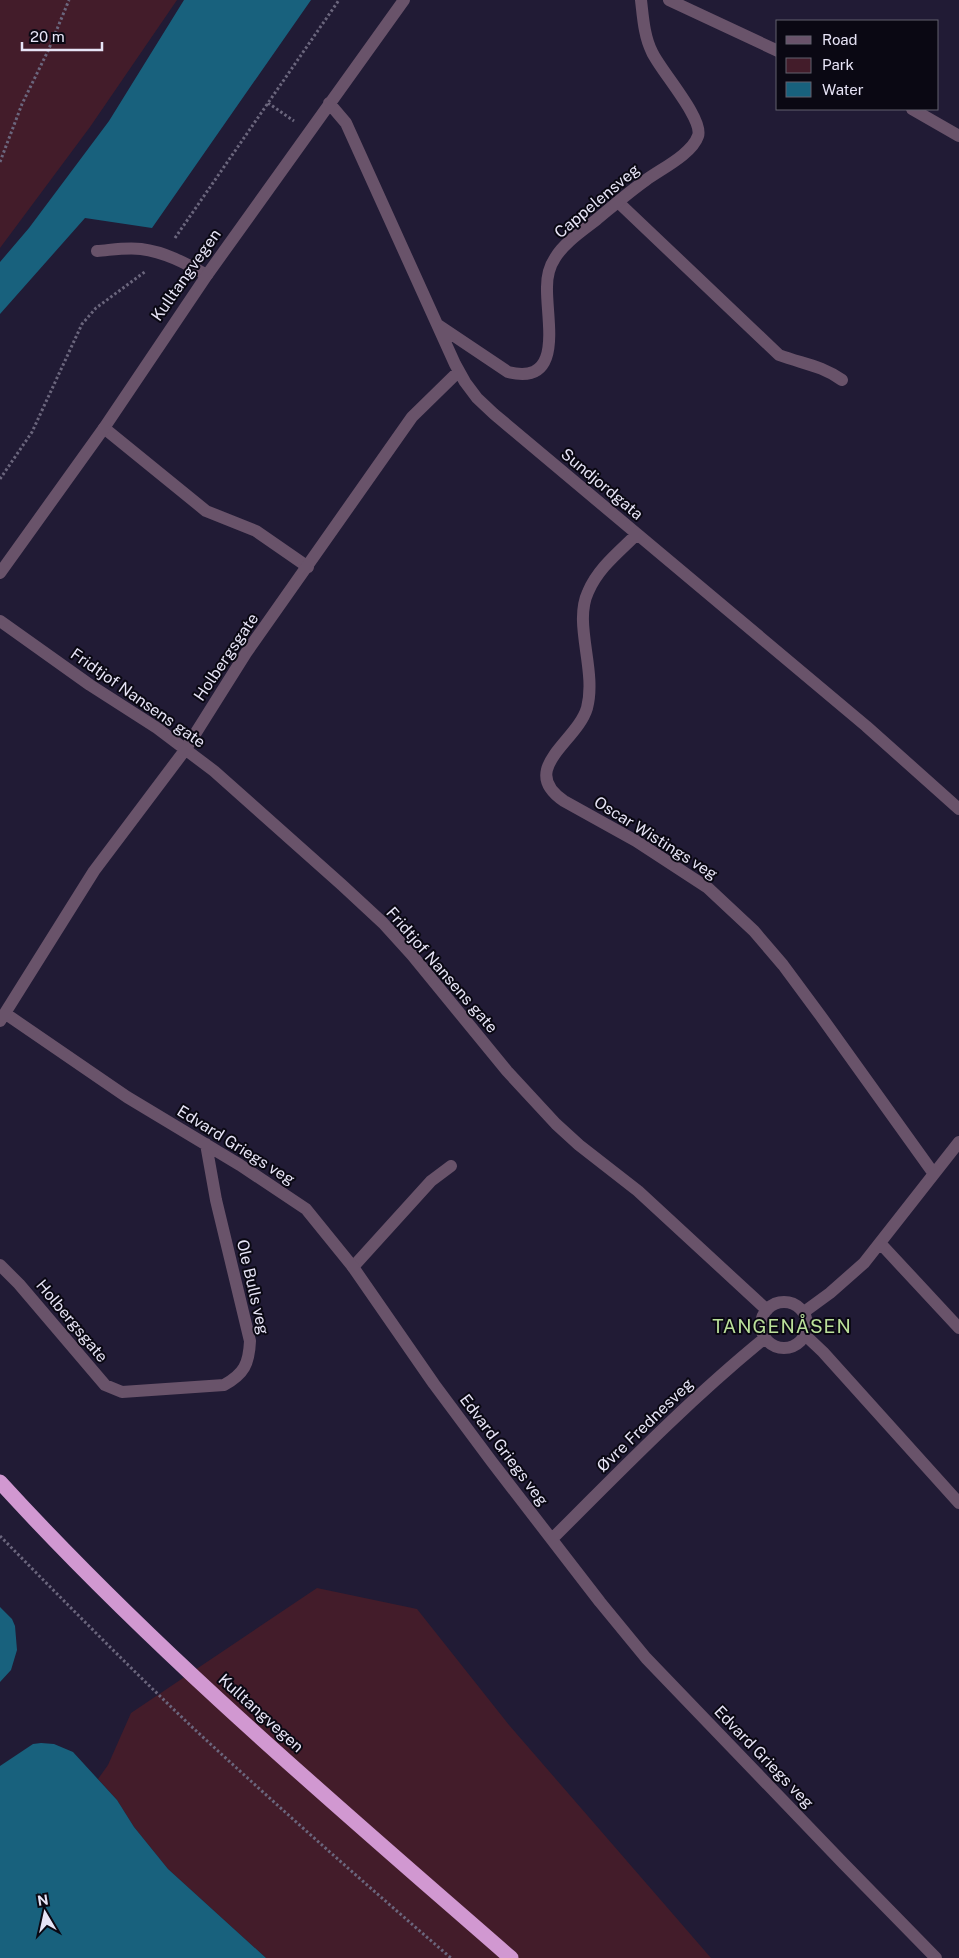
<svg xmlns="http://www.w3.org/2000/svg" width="959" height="1958" viewBox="0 0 959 1958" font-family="'Public Sans',sans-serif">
<rect width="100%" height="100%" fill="#211b35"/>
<path fill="#431c2a" d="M 0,0 L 177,0 L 90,127 L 0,248 Z
M 317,1588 L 417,1609 L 509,1725 L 711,1958 L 266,1958 L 168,1869 L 134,1827 L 117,1800 L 98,1779 L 108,1765 L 131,1713 Z"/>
<path fill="#18617d" d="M 184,0 L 311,0 L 152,228 L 85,218 L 0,314 L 0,262 L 29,228 L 109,121 Z
M 0,1607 L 12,1619 L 15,1626 L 17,1650 L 11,1670 L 0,1682 Z
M 41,1743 L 54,1744 L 73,1752 L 117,1800 L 134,1827 L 168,1869 L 266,1958 L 0,1958 L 0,1766 L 33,1744 Z"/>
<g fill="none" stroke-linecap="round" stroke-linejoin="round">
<path stroke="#6b667d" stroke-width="3" stroke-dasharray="2.5 2.5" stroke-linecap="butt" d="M 268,103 L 294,121
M 0,162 L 22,104 L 48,51 L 69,0
M 175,238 L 339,0
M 0,479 L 32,432 L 82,324 L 96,308 L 146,271
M 0,1536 C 63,1600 126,1664 191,1726 C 276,1805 363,1882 451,1958"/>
<path stroke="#69536a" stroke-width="12" d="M 618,202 L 779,355 C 803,364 821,365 842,380
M 97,251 C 111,250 127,247 141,249 C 165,252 185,263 207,275
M 104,428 L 206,511 L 256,531 L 308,567
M 353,1267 L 431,1181 L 451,1166"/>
<path stroke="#69536a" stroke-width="12" d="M 669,0 L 778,51
M 329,103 L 346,123 L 455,364 L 465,382 L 477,398 L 494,414 L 866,726 L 959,809
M 912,109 L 959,136
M 438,325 L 508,372 C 565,386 546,320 547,287 C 547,277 549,267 555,258 C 564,243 582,231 596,220 C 613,206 629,192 646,180 C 661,169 692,154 698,136 C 704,119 660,70 652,52 C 644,36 643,17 641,0
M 637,534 C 619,552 598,568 588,592 C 573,624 597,670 587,708 C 577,742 517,769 564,801 L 636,841 L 708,888 L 754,931 L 783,965 L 820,1015 L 934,1174
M 0,573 L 104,428 L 207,275 L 404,0
M 0,621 L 90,685 L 157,728 L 214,771 L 342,885 L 383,923 L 412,955 L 507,1071 L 556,1124 L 579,1145 L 638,1191 L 767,1310
M 6,1014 L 127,1097 L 240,1165 L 306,1209 L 353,1267 L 434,1384 L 492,1462 L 600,1602 L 646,1658 L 844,1864 L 936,1958
M 0,1021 L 94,871 L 185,750 L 246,653 L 412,417 L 459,371
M 880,1243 L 959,1328
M 0,1265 L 19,1284 L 105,1385 L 122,1392 L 224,1385 C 244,1374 249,1364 250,1341 L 216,1200 L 206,1144
M761 1325a23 23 0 1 1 46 0a23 23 0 1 1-46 0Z
M 804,1312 L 830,1293 L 864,1263 L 959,1142
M 805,1335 L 823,1352 L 959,1503
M 552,1539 C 621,1470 689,1400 765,1338"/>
<path stroke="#d198d1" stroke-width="15" d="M 0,1482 C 157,1654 336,1805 511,1958"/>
</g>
<g text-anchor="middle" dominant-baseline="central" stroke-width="4" stroke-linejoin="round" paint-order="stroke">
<g font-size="16" fill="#e7e4f6" stroke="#0a0813">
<text transform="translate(597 201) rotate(-40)">Cappelensveg</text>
<text transform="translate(186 275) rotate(-55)">Kulltangvegen</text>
<text transform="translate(602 484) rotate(40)">Sundjordgata</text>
<text transform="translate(226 657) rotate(-56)">Holbergsgate</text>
<text transform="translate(138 698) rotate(35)">Fridtjof Nansens gate</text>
<text transform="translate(656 838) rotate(32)">Oscar Wistings veg</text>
<text transform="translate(442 970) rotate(49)">Fridtjof Nansens gate</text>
<text transform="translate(236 1145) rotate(32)">Edvard Griegs veg</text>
<text transform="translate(253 1287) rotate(77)">Ole Bulls veg</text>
<text transform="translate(72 1321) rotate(50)">Holbergsgate</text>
<text transform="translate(645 1425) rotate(-44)">Øvre Frednesveg</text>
<text transform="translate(504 1450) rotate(53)">Edvard Griegs veg</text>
<text transform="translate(261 1713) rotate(42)">Kulltangvegen</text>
<text transform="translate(764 1757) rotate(46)">Edvard Griegs veg</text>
</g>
<g font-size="19" letter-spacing="1" fill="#bbe09a" stroke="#0a0813">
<text x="782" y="1326">TANGENÅSEN</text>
</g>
</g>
<rect x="776" y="20" width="162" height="90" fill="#0a0813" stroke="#62606e"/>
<rect x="786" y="36" width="25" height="8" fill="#69536a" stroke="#62606e"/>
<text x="822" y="45" font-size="15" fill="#e7e4f6">Road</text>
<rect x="786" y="58" width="25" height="15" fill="#431c2a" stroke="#62606e"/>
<text x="822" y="70" font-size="15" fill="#e7e4f6">Park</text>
<rect x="786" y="82" width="25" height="15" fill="#18617d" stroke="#62606e"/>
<text x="822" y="95" font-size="15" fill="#e7e4f6">Water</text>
<g transform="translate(45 1913) rotate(351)" stroke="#0a0813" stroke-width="4" paint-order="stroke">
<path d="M0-4L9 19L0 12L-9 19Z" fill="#e7e4f6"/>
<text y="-8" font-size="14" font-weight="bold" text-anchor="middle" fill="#e7e4f6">N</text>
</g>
<path d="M22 42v8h80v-8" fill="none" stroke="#e7e4f6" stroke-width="2.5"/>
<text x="30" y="42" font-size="15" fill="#e7e4f6" stroke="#0a0813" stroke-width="4" paint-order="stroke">20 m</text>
</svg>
